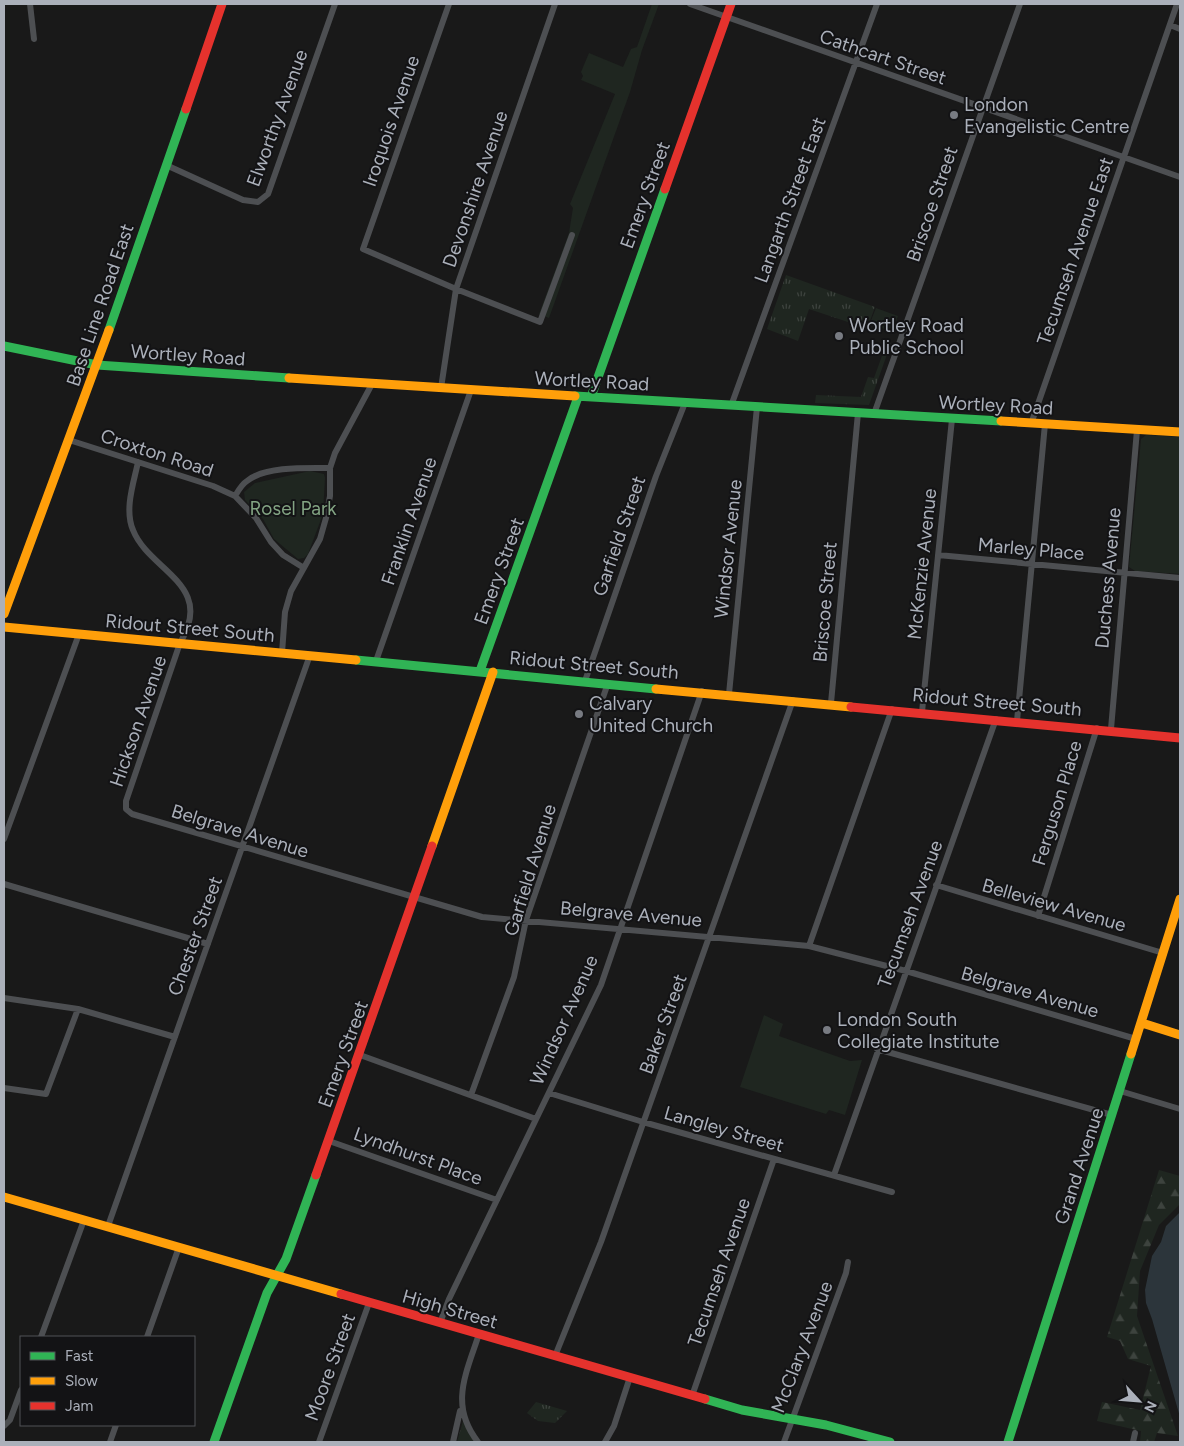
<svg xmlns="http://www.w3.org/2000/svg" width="1184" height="1446" viewBox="0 0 1184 1446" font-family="Figtree,sans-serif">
<defs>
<pattern id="grass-tufts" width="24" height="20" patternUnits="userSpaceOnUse" patternTransform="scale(1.25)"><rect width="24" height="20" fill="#1f2620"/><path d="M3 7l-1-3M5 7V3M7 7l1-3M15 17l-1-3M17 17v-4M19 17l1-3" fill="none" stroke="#3d433e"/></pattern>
<pattern id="forest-firs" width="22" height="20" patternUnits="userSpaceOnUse" patternTransform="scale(1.25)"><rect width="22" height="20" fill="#1f2620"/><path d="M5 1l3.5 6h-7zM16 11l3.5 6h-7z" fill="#3d433e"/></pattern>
</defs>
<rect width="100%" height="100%" fill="#191919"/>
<path fill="url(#grass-tufts)" d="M 786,275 L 875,307 L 868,326 L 853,321 L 851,323 L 809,309 L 798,341 L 767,329 Z
M 887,342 L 891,343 L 869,405 L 815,403 L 816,395 L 861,397 L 868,377 L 874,378 Z
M 536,1402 L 567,1411 L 555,1423 L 538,1421 L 527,1413 Z
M 463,1421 L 474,1442 L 457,1442 Z"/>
<path fill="url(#forest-firs)" d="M 1159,1170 L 1180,1176 L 1180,1204 L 1159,1225 L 1140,1271 L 1137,1316 L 1178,1436 L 1157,1433 L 1154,1442 L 1140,1442 L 1141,1431 L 1097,1421 L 1102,1402 L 1140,1410 L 1151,1366 L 1128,1359 L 1120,1341 L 1107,1337 Z"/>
<path fill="#1f2620" d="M 652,4 L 659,4 L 642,50 L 630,92 L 549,318 L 539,314 L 569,233 L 573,208 L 570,204 L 615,94 L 581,80 L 583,76 L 581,72 L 589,53 L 623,67 L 631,49 L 637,47 Z
M 876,308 L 898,316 L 892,332 L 870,323 Z
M 1146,435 L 1180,437 L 1180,574 L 1135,571 L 1129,567 L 1141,439 Z
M 310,471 L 324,474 L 325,478 L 323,514 L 308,554 L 304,558 L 298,559 L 274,539 L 263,519 L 245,500 L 244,492 L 255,483 Z
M 764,1015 L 783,1024 L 779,1036 L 850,1061 L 862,1060 L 845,1115 L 829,1110 L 826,1114 L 740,1087 Z"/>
<path fill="#2c353b" d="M 1180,1212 L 1180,1417 L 1152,1319 L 1146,1303 L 1145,1290 L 1152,1256 L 1161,1242 L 1166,1226 Z"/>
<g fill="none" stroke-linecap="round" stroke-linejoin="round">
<path stroke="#4d4f52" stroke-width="6" d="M 30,4 L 34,39
M 449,4 L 363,249 L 456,289 L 540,322 L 572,235
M 690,4 L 1180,177
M 1170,25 L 1180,29
M 166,165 L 243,200 L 258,202 L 268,194 L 335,4
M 441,388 L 456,289 L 555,4
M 731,406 L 877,4
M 874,414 L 1020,4
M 1031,424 L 1177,4
M 69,440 L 213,486 L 235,496 L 256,518 L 271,542 L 283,555 L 304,568
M 138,462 C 134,482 124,509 133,530 C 149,571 216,584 180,643 L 126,801 L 126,809 L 132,814 L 482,917 L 809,946 L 906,971 L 1136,1039
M 235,496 C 238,491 242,484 247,481 C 265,466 308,468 330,468
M 938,555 L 1180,578
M 282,653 L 285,612 L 291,591 L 320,539 L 326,518 L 330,496 L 330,468 L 335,453 L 372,384
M 376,661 L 471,390
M 585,681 L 656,476 L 685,403
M 729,694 L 757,407
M 831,703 L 858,413
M 922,712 L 952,419
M 1017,721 L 1045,424
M 1111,729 L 1137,430
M 4,839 L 79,634
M 4,884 L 208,944
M 936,885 L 1163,953
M 1038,916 L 1097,728
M 809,946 L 892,709
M 4,998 L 78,1009 L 175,1037
M 877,1049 L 1112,1115
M 360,1055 L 536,1119
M 4,1088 L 46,1094 L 78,1009
M 1120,1091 L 1180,1109
M 549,1093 L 643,1122 L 892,1192
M 471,1095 L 514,977 L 526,920 L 608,683
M 329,1141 L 497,1200
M 834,1175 L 996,719
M 108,1226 L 310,655
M 440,1323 L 449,1299 L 601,985 L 702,691
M 41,1337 L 84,1220
M 147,1337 L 179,1247
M 555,1356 L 601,1242 L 793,700
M 692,1396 L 774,1159
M 4,1426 L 10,1420 L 21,1390
M 110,1442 L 116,1425
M 319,1442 L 369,1303
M 453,1442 L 460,1411
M 478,1442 C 449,1405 466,1374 479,1334
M 605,1442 L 614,1426 L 630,1377
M 784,1442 L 846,1273 L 848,1262
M 1133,1442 L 1135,1433"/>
<path stroke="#30b455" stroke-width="9" d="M 109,330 L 186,109
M 4,346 L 97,365 L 289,378
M 575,396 L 1001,421
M 591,397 L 665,189
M 356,660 L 656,689
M 480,671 L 578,397
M 705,1399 L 742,1410 L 826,1425 L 890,1442
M 214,1442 L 267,1293 L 286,1259 L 316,1175
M 1008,1442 L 1131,1054"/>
<path stroke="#ff9f0a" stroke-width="9" d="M 289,378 L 575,396
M 1001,421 L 1180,432
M 4,614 L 109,330
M 4,627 L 356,660
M 656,689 L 851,707
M 432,846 L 493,672
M 1142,1023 L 1180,1035
M 1131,1054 L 1180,899
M 4,1197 L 341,1294"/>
<path stroke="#e5322d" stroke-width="9" d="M 186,109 L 222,4
M 665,189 L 731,4
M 851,707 L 1180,738
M 316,1175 L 432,846
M 341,1294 L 705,1399"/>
</g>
<g fill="#787b82" stroke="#131315" stroke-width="2">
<circle cx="954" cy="115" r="5"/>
<circle cx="839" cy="336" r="5"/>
<circle cx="579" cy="714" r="5"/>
<circle cx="827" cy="1030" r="5"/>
</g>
<g text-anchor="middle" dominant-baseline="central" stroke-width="4" stroke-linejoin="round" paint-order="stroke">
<g font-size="19" fill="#abb0ba" stroke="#131315">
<text transform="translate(883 57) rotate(19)">Cathcart Street</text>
<text transform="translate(277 118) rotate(-70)">Elworthy Avenue</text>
<text transform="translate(391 121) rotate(-71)">Iroquois Avenue</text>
<text transform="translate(475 189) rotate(-71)">Devonshire Avenue</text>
<text transform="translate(645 195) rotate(-70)">Emery Street</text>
<text transform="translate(790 200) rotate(-70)">Langarth Street East</text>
<text transform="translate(932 204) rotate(-71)">Briscoe Street</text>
<text transform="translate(1075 251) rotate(-71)">Tecumseh Avenue East</text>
<text transform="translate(100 305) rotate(-71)">Base Line Road East</text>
<text transform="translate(188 355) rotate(4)">Wortley Road</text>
<text transform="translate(592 381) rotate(3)">Wortley Road</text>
<text transform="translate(996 405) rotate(3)">Wortley Road</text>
<text transform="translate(157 453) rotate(18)">Croxton Road</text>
<text transform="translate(409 521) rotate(-71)">Franklin Avenue</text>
<text transform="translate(619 536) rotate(-71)">Garfield Street</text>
<text transform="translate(728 549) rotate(-84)">Windsor Avenue</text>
<text transform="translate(1031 549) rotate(5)">Marley Place</text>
<text transform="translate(922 564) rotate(-84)">McKenzie Avenue</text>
<text transform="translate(499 571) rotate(-70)">Emery Street</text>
<text transform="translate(1108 578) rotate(-85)">Duchess Avenue</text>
<text transform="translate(825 602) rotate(-85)">Briscoe Street</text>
<text transform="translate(190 628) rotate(5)">Ridout Street South</text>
<text transform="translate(594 665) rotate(5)">Ridout Street South</text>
<text transform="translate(997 702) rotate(5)">Ridout Street South</text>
<text transform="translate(138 721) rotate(-71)">Hickson Avenue</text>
<text transform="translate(1057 803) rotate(-73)">Ferguson Place</text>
<text transform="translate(240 831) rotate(17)">Belgrave Avenue</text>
<text transform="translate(530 870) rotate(-73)">Garfield Avenue</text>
<text transform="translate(1054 905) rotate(16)">Belleview Avenue</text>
<text transform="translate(631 914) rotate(5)">Belgrave Avenue</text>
<text transform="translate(910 914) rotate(-70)">Tecumseh Avenue</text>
<text transform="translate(195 936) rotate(-70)">Chester Street</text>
<text transform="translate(1030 992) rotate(16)">Belgrave Avenue</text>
<text transform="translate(564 1020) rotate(-66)">Windsor Avenue</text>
<text transform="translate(663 1024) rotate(-70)">Baker Street</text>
<text transform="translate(343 1054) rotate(-70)">Emery Street</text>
<text transform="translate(724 1129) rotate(16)">Langley Street</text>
<text transform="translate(418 1156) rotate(20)">Lyndhurst Place</text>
<text transform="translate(1079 1166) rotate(-72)">Grand Avenue</text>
<text transform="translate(719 1272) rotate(-71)">Tecumseh Avenue</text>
<text transform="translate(450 1309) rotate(16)">High Street</text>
<text transform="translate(802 1347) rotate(-69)">McClary Avenue</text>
<text transform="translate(330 1367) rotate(-70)">Moore Street</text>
</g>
<g font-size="19" fill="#abb0ba" stroke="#131315" text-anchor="start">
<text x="964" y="104">London<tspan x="964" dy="22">Evangelistic Centre</tspan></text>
<text x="849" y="325">Wortley Road<tspan x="849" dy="22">Public School</tspan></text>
<text x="589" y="703">Calvary<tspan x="589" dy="22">United Church</tspan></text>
<text x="837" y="1019">London South<tspan x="837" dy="22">Collegiate Institute</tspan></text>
</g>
<g font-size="19" fill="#83a483" stroke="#131315">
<text x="293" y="508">Rosel Park</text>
</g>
</g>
<rect width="1184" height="1446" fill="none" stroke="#abb0ba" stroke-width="10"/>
<rect x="20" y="1336" width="175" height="90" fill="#131315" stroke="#505257"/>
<rect x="30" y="1352" width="25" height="8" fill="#30b455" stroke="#505257"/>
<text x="65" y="1361" font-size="15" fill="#abb0ba">Fast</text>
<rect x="30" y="1377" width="25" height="8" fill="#ff9f0a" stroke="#505257"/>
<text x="65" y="1386" font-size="15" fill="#abb0ba">Slow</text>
<rect x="30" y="1402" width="25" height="8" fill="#e5322d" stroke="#505257"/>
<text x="65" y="1411" font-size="15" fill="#abb0ba">Jam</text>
<g transform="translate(1139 1401) rotate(116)" stroke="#131315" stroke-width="4" paint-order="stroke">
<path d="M0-4L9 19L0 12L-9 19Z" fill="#abb0ba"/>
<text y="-8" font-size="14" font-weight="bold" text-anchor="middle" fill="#abb0ba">N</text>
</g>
</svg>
